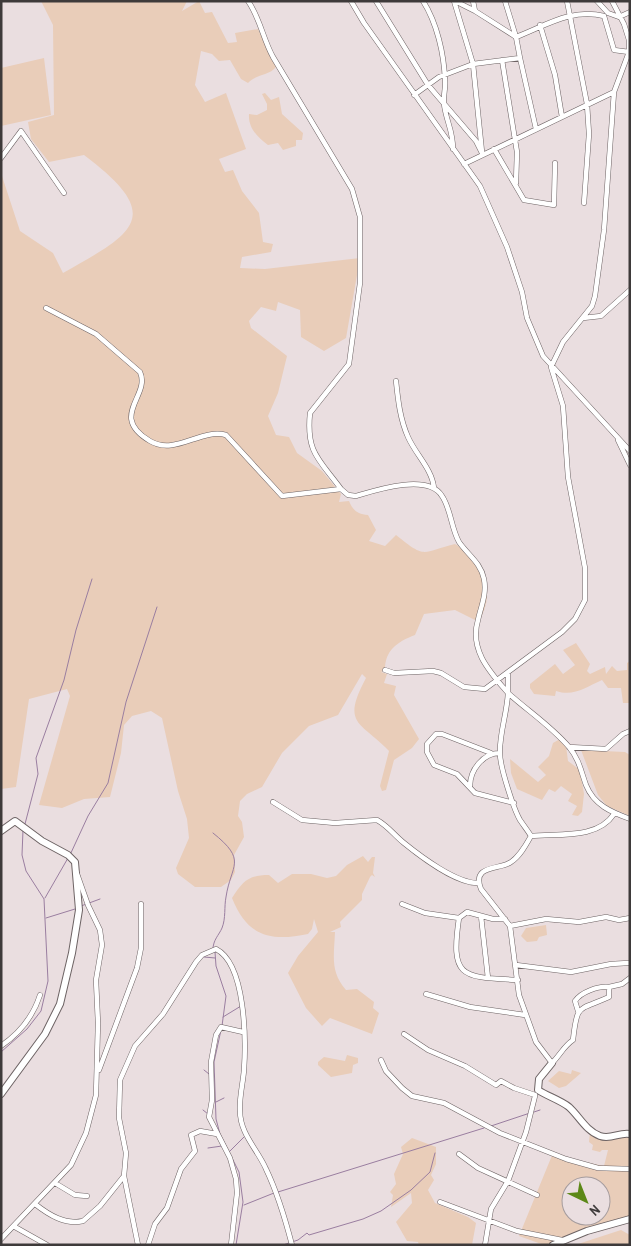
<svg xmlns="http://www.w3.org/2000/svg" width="631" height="1246" viewBox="0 0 631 1246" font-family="'Archivo Narrow',sans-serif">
<rect width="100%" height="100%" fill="#eadee0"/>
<path fill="#e9cdb9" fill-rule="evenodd" d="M 41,1 L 187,1 L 182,11 L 199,1 L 205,13 L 212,12 L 228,43 L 237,42 L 235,33 L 258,29 L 276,67 C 269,76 256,74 248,83 L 241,79 L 230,60 L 219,61 L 212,54 L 201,51 L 195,85 L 205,102 L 226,93 L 246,149 L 219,159 L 225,172 L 233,170 L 242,191 L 259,213 L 263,242 L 273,244 L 271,252 L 242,257 L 240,268 L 265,269 L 360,258 L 346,338 L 324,351 L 301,337 L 300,310 L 278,302 L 276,311 L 261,307 L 249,321 L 251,328 L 287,356 L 278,393 L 268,416 L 276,435 L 289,437 L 297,453 L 322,471 L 341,494 L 339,502 L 349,501 C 353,511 358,514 368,515 L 376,530 L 369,541 L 385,546 L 396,535 C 427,560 421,552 455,544 C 471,553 489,576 487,595 C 487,605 483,613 479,622 L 455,610 L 424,614 L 415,635 C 397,642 385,650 385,670 L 381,672 L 387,674 L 384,683 L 396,686 L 394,695 L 419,739 L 412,748 L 394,760 L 386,790 L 382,791 L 380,786 L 389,751 C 360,721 341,725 366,678 L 362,674 L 338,715 L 309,726 L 282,753 L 262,787 L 247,794 L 240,801 L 238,816 L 242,822 L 244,837 L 234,855 L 235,872 L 231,880 L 221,887 L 195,887 L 178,874 L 176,868 L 189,838 L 187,819 L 178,791 L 162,718 L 151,711 L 132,716 L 124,725 L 121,753 L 110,797 L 84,799 L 62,808 L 39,805 L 70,696 L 67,689 L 29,699 L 16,787 L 1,789 L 1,173 L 20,231 L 53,253 L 63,273 C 136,232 165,216 84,155 L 49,162 L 31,139 L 28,122 L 54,115 L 53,25 Z
M 44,58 L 51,115 L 1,126 L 1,68 Z
M 265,93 L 271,100 L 279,97 L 282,114 L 303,133 L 302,140 L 296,140 L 296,146 L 283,150 L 278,143 L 268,145 C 258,138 248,128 249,114 L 257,115 L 267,110 L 267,104 L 262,94 Z
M 576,643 L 590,664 L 587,671 L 590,674 L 605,667 L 606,674 L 612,666 L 617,671 L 627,670 L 627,663 L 630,661 L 630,703 L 623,703 L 621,688 L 608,688 L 602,680 C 586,687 574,697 556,691 L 555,696 L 534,694 L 530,688 L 530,684 L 555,664 L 563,674 L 575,665 L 563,650 Z
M 560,739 L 566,746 L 568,761 L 580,770 L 584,794 L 582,812 L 578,816 L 572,815 L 577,806 L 568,801 L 572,794 L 561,786 L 555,792 L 549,789 L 542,800 L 517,789 L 511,773 L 510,759 L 538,782 L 546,775 L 538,767 L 549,756 L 553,743 Z
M 581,750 L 625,752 L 630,755 L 630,816 L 607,806 L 598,795 Z
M 363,856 L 368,862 L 372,857 L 375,857 L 373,873 L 375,877 L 372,875 L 370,877 L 362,894 L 362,900 L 340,922 L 341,927 L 330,932 L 335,932 C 334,957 330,971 346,990 L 357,989 L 374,1002 L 373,1008 L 379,1013 L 372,1034 L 330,1018 L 322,1026 L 306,1008 L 288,973 L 298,956 L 318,932 L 314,919 L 312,929 L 308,934 C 270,942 247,936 232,898 C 243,881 248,875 269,875 L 278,883 L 292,874 L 311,874 L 327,878 L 336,876 L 347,865 Z
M 546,925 L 547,935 L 539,937 L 537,941 L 527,942 L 521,936 L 526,928 Z
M 347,1055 L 358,1058 L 358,1063 L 353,1065 L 352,1073 L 331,1077 L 318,1065 L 318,1062 L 324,1057 L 345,1061 Z
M 572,1070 L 581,1073 L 566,1086 L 559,1088 L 548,1081 L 559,1071 L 571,1074 Z
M 590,1132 L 606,1140 L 630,1137 L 630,1218 L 552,1245 L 544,1245 L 519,1236 L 553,1153 L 570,1159 L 604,1166 L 608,1150 L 602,1150 L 600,1152 L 592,1150 L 593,1145 L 589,1142 ZM 571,1186 L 601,1186 L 601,1216 L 571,1216 Z
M 412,1138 L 436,1147 L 436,1164 L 431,1175 L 434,1180 L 428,1190 L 435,1203 L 468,1217 L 476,1223 L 472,1245 L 419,1245 L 418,1242 L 407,1241 L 396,1222 L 412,1203 L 411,1193 L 391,1207 L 393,1195 L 390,1192 L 396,1184 L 394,1174 L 403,1154 L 401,1147 Z
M 621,1230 L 630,1235 L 630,1245 L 575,1245 Z"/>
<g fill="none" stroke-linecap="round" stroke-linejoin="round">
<path stroke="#9a7ea0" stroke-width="1" d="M 25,824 L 38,774 L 36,758 L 64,680 L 76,630 L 92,579
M 213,833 C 248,861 231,864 226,897 C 224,907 226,918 222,928 C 219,935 213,940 213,949
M 70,855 L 88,816 L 108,783 L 126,702 L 157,607
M 45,898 L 68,858
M 81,906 L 100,899
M 46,918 L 75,909
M 215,952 L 216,966 L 226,996 L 222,1026
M 204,957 L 215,958
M 223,1017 L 241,1006
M 221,1030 L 214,1062 L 216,1119 L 220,1134 L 239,1172 L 243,1202 L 236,1245
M 1,1052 L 27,1029 L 41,1011 L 48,981 L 44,899 L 26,871 L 22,855 L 23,830
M 204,1070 L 209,1074
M 216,1102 L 224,1098
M 203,1110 L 208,1114
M 534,1112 L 540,1110
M 491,1126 L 530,1113
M 208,1148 L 222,1146
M 229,1152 L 244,1137
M 278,1192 L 484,1128
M 244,1205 L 274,1193
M 283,1245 L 298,1240 L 307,1233 L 309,1235 L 363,1219 L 381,1211 L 411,1190 L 430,1172 L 435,1153"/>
<g stroke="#6d6364" stroke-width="5.5">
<path id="street" d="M 248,1 C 260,18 263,39 273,57 L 352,189 L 360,217 L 360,283 L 349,364 L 310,413 C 306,453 319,459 341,489
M 351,1 L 364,23 L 480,186 L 507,247 L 522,292 L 527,318 L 543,356 L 630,451
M 376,1 L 428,85 L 476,141 L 483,155
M 423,1 C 437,23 444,54 445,80 C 446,88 443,95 444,104 C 446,121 453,130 453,149
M 454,1 L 473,64 L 482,152
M 455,1 L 475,11 L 516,37
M 473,1 L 475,11
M 505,1 L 516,37
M 567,1 L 587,104 L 589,134 L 584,203
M 597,1 L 608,13 L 619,17 L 630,12
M 540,25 L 555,75 L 562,117
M 520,58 L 536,129
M 502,60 L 517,152 L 516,183
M 414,95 L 439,77 L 473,64 L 520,58 L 516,37 C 545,26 571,8 604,16 L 614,50 L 629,52
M 494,149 L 524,200 L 554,205 L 555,163
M 1,158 L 21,131 L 64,193
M 464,164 L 614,92
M 46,308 L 96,334 L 140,372 C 151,396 108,416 150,441 C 175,456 201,428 226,435 L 282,496 L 341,489 L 348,495 L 356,496 C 376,490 428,473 442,496 C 451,509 451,528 459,542 C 468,555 481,563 484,579 C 487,594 481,606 478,620 C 469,650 490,672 508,693 C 507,714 499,734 500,754 C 500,767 514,810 520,820 C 524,826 528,831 531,836
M 583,318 L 601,316 L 630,290
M 396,381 C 398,400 400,419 408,437 C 416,455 432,469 434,488
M 618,440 L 630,465
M 385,670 L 394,673 L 433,671 L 441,673 L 464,687 L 485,689 L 562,632 L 575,619 L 585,600 L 585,568 L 568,477 L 563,406 L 551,367 L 563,342 L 592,306 L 595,296 L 604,230 L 614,92 L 629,52 L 629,40 L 624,24 L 612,1
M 508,672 L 508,693 C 528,711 551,726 569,747 C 579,759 581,771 586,785 C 594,805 611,812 630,819
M 569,747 L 606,749 L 623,734 L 630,731
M 491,753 L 442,734 L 436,734 L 427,744 L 427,752 L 434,765 L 457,774 L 475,793 L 514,803
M 470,786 C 470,770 483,753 500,753
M 273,802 L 302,820 L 335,823 L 377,820 C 388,826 394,835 404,843 C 420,856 457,884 479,883
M 614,814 C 597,840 557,833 531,836 C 526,845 520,856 511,862 C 501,870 471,864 481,889 L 510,926 L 519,995 L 536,1042 L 552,1063 C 560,1055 564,1046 573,1040 C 577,1003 578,1011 609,997 L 609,987 L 622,984 L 630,978
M 402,904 L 425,913 L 459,918 L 467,912 L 493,919 L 505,919
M 481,916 L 488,978
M 459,918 C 450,979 462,977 518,980
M 510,926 L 546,919 L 579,922 L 606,917 L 619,920 L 630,918
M 516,965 L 571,972 L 611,964 L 628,963
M 426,994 L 470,1007 L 525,1015
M 578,1011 L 575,1001 C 581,992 598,986 609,987
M 404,1034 L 428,1050 L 465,1066 L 496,1085 L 501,1081 L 514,1088 L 535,1095
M 1,1046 C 20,1033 33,1017 40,995
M 381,1060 L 386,1071 L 402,1088 L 412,1096 L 444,1103 L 500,1133 L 566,1159 L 598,1168 L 630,1169
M 99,1070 L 137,968 L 141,948 L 141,904
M 459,1154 L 478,1168 L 537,1195
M 55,1183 L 75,1195 L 87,1196
M 440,1202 L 517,1231 L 562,1240
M 35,1204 C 49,1215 65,1225 83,1221 L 100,1206 L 124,1176
M 15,1227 L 47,1245
M 1,1239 L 71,1165 L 86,1133 L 96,1095 L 98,1023 L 96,980 L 102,945 L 100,930 L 88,905 L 76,871
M 138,1245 L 124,1176 L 126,1153 L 119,1118 L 120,1080 L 135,1046 L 163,1014 L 196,962 L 202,955 L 216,949 C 246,964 246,1041 244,1070 C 243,1083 239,1098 240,1111 C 240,1134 258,1150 266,1169 C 278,1194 285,1218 292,1245
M 148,1245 L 155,1224 L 167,1208 L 181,1169 L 195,1151 L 191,1135 L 200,1131 L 217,1134
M 231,1245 L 237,1193 L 236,1179 L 230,1158 L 209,1117 L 212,1100 L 211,1062 L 216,1035 L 221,1027 L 243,1032
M 485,1245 L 491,1209 L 508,1181 L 526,1132 L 535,1096"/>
</g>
<g stroke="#6d6364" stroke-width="8">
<path id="secondary" d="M 1,831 L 15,821 L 42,841 L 68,855 L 75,862 L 79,910 L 72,953 L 60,1004 L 45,1034 L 1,1094
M 552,1063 L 539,1079 L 538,1090 C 547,1096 560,1100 569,1107 C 579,1116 586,1131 600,1136 C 611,1140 619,1132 630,1134
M 553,1245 L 587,1231 L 630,1219"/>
</g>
<use href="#street" stroke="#fff" stroke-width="4.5"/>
<use href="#secondary" stroke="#fff" stroke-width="6"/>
</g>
<rect width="631" height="1246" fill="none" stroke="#3e3a3a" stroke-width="5"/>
<g transform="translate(586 1201) rotate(137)"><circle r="24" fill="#eadee0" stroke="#a59c9e"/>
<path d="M0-4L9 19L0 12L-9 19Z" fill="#5c8817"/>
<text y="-8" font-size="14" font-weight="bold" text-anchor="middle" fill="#3e3a3a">N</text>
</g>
</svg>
